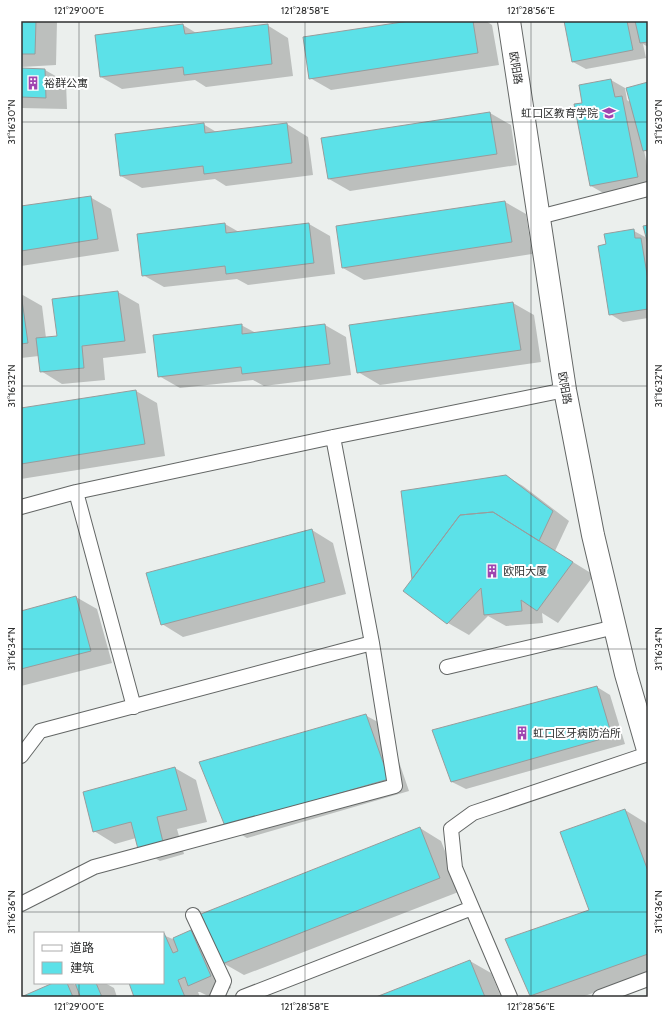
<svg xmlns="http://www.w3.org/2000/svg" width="669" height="1018" viewBox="0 0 669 1018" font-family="Cabin,'Noto Sans SC',sans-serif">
<rect width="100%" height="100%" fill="#ebefed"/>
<path fill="#0003" d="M 21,21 L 57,21 L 56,65 L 21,67 Z
M 416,21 L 486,21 L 492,25 L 499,65 L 331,90 L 310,78 Z
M 565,21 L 648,21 L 648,47 L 643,44 L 646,58 L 586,69 L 573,62 Z
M 183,25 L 198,34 L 267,25 L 288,38 L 293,76 L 206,87 L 195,80 L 122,89 L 101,77 Z
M 21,69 L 45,70 L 66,82 L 67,109 L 21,108 Z
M 611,80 L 625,88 L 627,100 L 631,103 L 648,83 L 648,153 L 644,150 L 648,171 L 648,185 L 605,194 L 591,186 L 584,103 Z
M 490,113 L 511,125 L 517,165 L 350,191 L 329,179 Z
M 203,124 L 218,133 L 287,124 L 308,137 L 313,175 L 226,186 L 215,179 L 142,188 L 121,176 Z
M 90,197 L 111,209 L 119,251 L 21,266 L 21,207 Z
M 505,202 L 526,214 L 532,254 L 364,280 L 343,268 Z
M 225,224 L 239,232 L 309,224 L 330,236 L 335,274 L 248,285 L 237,279 L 164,287 L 143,275 Z
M 648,226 L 648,318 L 623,322 L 610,314 L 607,245 L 634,231 L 647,238 Z
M 118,292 L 139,304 L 146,353 L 103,358 L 105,380 L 62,384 L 41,371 L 39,356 L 21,358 L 21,294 L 42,306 L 46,338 L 58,337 Z
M 513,303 L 534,315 L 541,362 L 380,385 L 358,372 Z
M 241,325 L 256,333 L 325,325 L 346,337 L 351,375 L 264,386 L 253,380 L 180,388 L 159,376 Z
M 136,391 L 157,403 L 165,456 L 21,479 L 21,409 Z
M 506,476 L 523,486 L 569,521 L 555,551 L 594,575 L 558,623 L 542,613 L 543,623 L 506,626 L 488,616 L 469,635 L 448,623 Z
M 312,530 L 333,543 L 346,594 L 183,637 L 162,624 Z
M 76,597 L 97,609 L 112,663 L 21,686 L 21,612 Z
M 597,687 L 610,695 L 625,744 L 466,789 L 452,782 Z
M 365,715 L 387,727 L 409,791 L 247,838 L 226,826 Z
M 175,768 L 196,780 L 207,822 L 177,829 L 184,854 L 160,861 L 139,848 L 136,838 L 115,844 L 94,831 Z
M 625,810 L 646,823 L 648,827 L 648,973 L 582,997 L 533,997 L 531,996 L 507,939 L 590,911 Z
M 420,828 L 441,841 L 461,891 L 244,975 L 223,963 Z
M 191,931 L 212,943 L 231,988 L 210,997 L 200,992 L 198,992 L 200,997 L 136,997 L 130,983 L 163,983 L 163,935 L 175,940 Z
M 470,961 L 491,973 L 501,997 L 379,997 Z
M 56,983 L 72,983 L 77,986 L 76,983 L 105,983 L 114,988 L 117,997 L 22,997 Z"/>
<path fill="#5ce1e8" stroke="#989c9c" d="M 21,21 L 36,21 L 35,54 L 21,54 Z
M 409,21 L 473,21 L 478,53 L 309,79 L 303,37 Z
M 564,21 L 627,21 L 633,50 L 572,62 Z
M 635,21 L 648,21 L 648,42 L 640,43 Z
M 183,24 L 185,34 L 268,24 L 272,64 L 184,75 L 183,67 L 100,77 L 95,35 Z
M 21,68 L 45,69 L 46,98 L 21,97 Z
M 611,79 L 615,97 L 622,96 L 638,177 L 590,186 L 574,104 L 582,103 L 579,85 Z
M 648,82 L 648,150 L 643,151 L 626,88 Z
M 490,112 L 497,154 L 328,179 L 321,138 Z
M 204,123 L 205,133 L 287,123 L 292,163 L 204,174 L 203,166 L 120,176 L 115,134 Z
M 91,196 L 98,239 L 21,251 L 21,206 Z
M 505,201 L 512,242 L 342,268 L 336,226 Z
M 225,223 L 226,233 L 309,223 L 314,263 L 226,274 L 225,266 L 142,276 L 137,234 Z
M 648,225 L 648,245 L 643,226 Z
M 634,229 L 635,238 L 641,238 L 648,280 L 648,309 L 609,315 L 598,246 L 606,244 L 604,234 Z
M 118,291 L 125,341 L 82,346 L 84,368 L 40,372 L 36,338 L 57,336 L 52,299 Z
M 21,293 L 28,343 L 21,344 Z
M 513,302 L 521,350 L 357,373 L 349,325 Z
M 242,324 L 242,334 L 325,324 L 330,364 L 242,374 L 241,367 L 158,377 L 153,335 Z
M 136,390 L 145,444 L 21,464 L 21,408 Z
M 506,475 L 553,511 L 539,541 L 493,512 L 460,515 L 412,579 L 401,491 Z
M 493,512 L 573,562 L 537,611 L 521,600 L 522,611 L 484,615 L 481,588 L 447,624 L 403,591 L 460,515 Z
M 312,529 L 325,582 L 161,625 L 146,573 Z
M 76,596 L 91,651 L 21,669 L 21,611 Z
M 597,686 L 612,736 L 451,782 L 432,730 Z
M 366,714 L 389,779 L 225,826 L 199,762 Z
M 175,767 L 187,810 L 157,817 L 163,842 L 138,849 L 131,822 L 93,832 L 83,792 Z
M 625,809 L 648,871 L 648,954 L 530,996 L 505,939 L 589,910 L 560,832 Z
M 420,827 L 440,878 L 222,964 L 201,914 Z
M 191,930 L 211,976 L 188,986 L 185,977 L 178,980 L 185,997 L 134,997 L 129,983 L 163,983 L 163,933 L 164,933 L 173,953 L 178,951 L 173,938 Z
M 470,960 L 485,997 L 376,997 Z
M 53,983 L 67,983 L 73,997 L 21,997 Z
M 75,983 L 96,983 L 102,997 L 77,997 L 80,996 Z"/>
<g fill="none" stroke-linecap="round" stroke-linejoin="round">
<g stroke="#636665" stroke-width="16">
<path id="lane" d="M 539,217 L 648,189
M 333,437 L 372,643
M 76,492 L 134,707
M 21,507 L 76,492 L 333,437 L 565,390
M 447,667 L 615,627
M 21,756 L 40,731 L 372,643 L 395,786 L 94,867 L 21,904
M 193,915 L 224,981 L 217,997
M 243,997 L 472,908
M 510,997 L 455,868 L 451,829 L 473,813 L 648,754
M 600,997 L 648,979"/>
</g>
<g stroke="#636665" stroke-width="24">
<path id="secondary" d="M 509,21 L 565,390 L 593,535 L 626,674 L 648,750"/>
</g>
<use href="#lane" stroke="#fff" stroke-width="14"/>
<use href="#secondary" stroke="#fff" stroke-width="22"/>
</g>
<path fill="none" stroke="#2f3030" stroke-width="1" stroke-opacity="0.45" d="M 79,21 L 79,933M 305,21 L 305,997M 531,21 L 531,997M 21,122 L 648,122M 21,386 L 648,386M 21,649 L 648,649M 21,912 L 648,912M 79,983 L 79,997"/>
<defs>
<g id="building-bare" transform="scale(1.08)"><path d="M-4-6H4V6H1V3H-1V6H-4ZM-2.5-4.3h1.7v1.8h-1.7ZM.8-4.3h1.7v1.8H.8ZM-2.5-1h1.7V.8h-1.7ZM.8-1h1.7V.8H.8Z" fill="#9f45b0" stroke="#fff" stroke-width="2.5" paint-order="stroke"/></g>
<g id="school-bare" transform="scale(1.08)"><path d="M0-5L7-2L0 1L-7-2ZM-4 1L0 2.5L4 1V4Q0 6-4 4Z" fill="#9f45b0" stroke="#fff" stroke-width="2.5" paint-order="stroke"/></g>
</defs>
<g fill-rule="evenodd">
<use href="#building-bare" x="33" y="83"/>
<use href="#school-bare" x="609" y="113"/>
<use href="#building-bare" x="492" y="571"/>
<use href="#building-bare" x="522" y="733"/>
</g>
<g text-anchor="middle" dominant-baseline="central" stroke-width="4" stroke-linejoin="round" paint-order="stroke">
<g font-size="11" fill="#2f3030" stroke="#fff">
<text transform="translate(516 68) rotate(81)">欧阳路</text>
<text transform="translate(565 388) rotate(80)">欧阳路</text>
</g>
<g font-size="11" fill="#2f3030" stroke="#fff" text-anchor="start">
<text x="44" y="83">裕群公寓</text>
<text x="598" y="113" text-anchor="end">虹口区教育学院</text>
<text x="503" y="571">欧阳大厦</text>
<text x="533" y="733">虹口区牙病防治所</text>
</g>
</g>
<rect width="669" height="1018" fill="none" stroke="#ffffff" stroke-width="44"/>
<rect x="34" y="932" width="130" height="52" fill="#ffffff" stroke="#acacac"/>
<rect x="42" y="945" width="20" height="6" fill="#ffffff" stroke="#acacac"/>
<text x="70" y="952" font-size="12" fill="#2f3030">道路</text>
<rect x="42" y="962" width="20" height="12" fill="#5ce1e8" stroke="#acacac"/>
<text x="70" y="972" font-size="12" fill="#2f3030">建筑</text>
<rect x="22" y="22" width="625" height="974" fill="none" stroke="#2f3030" stroke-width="1.5"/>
<g font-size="10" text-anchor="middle" fill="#2f3030">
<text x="79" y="14">121°29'00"E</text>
<text x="305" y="14">121°28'58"E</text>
<text x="531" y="14">121°28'56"E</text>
<text transform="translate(658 122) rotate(-90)" y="4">31°16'30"N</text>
<text transform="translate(11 122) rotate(-90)" y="4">31°16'30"N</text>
<text transform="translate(658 386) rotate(-90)" y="4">31°16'32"N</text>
<text transform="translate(11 386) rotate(-90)" y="4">31°16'32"N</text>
<text transform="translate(11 649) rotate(-90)" y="4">31°16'34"N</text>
<text transform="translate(658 649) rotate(-90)" y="4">31°16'34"N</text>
<text transform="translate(11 912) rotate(-90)" y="4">31°16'36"N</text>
<text transform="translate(658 912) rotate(-90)" y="4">31°16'36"N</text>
<text x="79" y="1010">121°29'00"E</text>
<text x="305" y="1010">121°28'58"E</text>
<text x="531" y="1010">121°28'56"E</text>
</g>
</svg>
